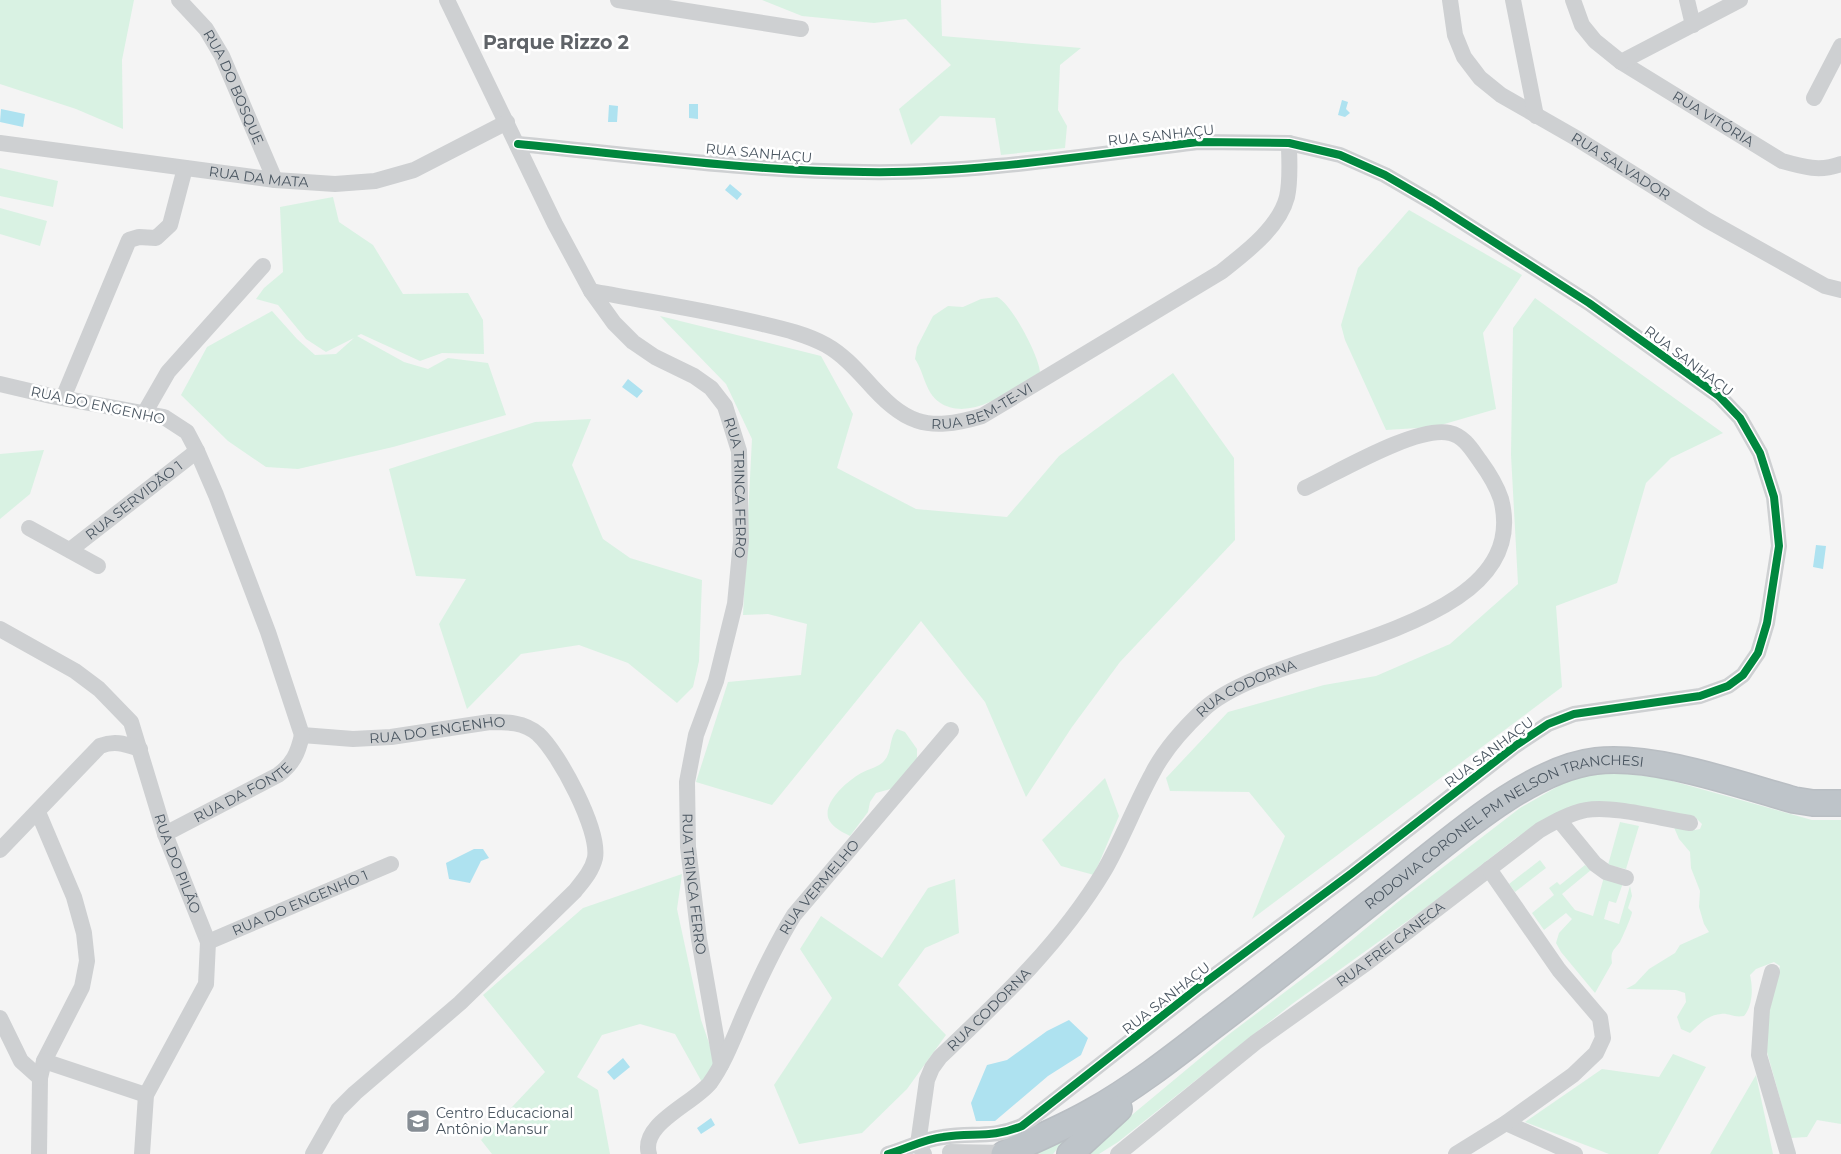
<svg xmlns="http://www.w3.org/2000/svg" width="1841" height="1154" viewBox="0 0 1841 1154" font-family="Montserrat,sans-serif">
<rect width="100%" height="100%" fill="#f4f4f4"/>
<path fill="#d9f2e3" d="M 0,0 L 134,0 L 122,60 L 123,129 L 76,109 L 0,84 Z
M 762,0 L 941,0 L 942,36 L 1081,48 L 1060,65 L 1058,110 L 1067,126 L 1065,148 L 1001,155 L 995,118 L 940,116 L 911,145 L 899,109 L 951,65 L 906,19 L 874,23 L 802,16 Z
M 0,168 L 58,181 L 53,207 L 0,196 Z
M 333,197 L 339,222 L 373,245 L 403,294 L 468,293 L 483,320 L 484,354 L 442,353 L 420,361 L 361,334 L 357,336 L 404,362 L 428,369 L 448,358 L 488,363 L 506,415 L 393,447 L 298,469 L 266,467 L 228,441 L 181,395 L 207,347 L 272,311 L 297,339 L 315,355 L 336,354 L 354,338 L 326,352 L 306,339 L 278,305 L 256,299 L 264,288 L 283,272 L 280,207 Z
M 0,208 L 47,221 L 40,246 L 0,234 Z
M 1409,210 L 1522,275 L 1483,333 L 1496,409 L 1434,427 L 1386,430 L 1345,340 L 1341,325 L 1358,268 Z
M 997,297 C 1012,304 1039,356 1040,372 C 1015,388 970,424 939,402 C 925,392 924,372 915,359 L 917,347 L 933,316 L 948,306 L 963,307 L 981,299 Z
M 1535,298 L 1723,433 L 1671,458 L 1646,483 L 1617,583 L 1556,606 L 1562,687 L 1252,919 L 1285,836 L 1249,792 L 1170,791 L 1166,778 L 1228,712 L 1324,685 L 1376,676 L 1450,644 L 1518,584 L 1511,455 L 1513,328 Z
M 660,316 L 821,356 L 853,414 L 837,468 L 916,509 L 1007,517 L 1059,456 L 1173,373 L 1234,458 L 1235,540 L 1120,662 L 1072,727 L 1026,797 L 985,702 L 921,621 L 772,805 L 696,782 L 728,682 L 801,675 L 807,624 L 768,614 L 743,615 L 752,439 L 726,384 Z
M 591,419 L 572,465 L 603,539 L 630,558 L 702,580 L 699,661 L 693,687 L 677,703 L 628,663 L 579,645 L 521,654 L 467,709 L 439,624 L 466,579 L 416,576 L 389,469 L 535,422 Z
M 44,450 L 30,494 L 0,519 L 0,454 Z
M 897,729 L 905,732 L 917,749 L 917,759 L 894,788 L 876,793 L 870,802 L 868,812 L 850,836 C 844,833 836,829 831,823 C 818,807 845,783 858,775 C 865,770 876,768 882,763 C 893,754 888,739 897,729 Z
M 1593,773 L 1625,773 L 1665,779 L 1812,820 L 1841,820 L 1841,1124 L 1817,1120 L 1807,1137 L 1791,1138 L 1767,1052 L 1768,1016 L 1780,966 L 1774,962 L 1756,969 L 1750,975 C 1753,988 1753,1005 1744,1016 C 1733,1018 1729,1013 1721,1014 C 1708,1015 1699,1024 1690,1033 L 1681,1029 L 1677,1017 L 1686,1002 L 1685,993 L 1676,990 L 1626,989 L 1635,984 L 1649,969 L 1675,953 L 1680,945 L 1709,932 L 1704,924 L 1699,907 L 1700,891 L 1691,868 L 1690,852 L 1679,839 L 1673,825 L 1695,830 L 1700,829 L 1702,824 L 1695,817 L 1656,809 L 1549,817 L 1516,838 L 1438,899 L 1292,1004 L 1118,1142 L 1099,1154 L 1085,1154 L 1228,1035 L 1330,958 L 1399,901 L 1520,808 L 1569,780 Z
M 1105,778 L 1119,816 L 1094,875 L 1061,866 L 1042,840 Z
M 1620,822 L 1639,826 L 1626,869 L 1608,865 Z
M 1540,860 L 1546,868 L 1515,892 L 1509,884 Z
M 1585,865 L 1591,870 L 1562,894 L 1575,910 L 1593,916 L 1604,877 L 1623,883 L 1616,903 L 1609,901 L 1604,919 L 1619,924 L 1630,886 L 1632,896 L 1628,908 L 1632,912 C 1632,916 1622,938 1620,942 C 1614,950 1610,951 1612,963 L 1595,993 L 1561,952 L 1556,943 L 1559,933 L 1572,919 L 1566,913 L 1544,930 L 1532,913 L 1554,895 L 1549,888 L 1557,882 L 1560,885 Z
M 682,874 L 677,909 L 701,1020 L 716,1063 L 703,1084 L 675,1034 L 640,1024 L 602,1035 L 577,1077 L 598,1090 L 610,1154 L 492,1154 L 481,1140 L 545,1072 L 483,995 L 583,908 Z
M 955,879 L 959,933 L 925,948 L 898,985 L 946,1035 L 907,1089 L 862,1133 L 799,1144 L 774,1085 L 832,998 L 800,949 L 821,916 L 882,958 L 928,888 Z
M 1673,1054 L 1706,1067 L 1658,1154 L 1609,1154 L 1525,1122 L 1602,1069 L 1659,1077 Z
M 1756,1075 L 1773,1154 L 1710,1154 Z
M 1067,1137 L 1053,1154 L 1021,1154 Z"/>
<path fill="#aee2f0" d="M 1342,100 L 1348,102 L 1346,109 L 1350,113 L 1345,117 L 1338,115 Z
M 689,104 L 698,104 L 698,119 L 689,118 Z
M 609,105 L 618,106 L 617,122 L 608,122 Z
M 1,109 L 25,114 L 23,127 L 0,122 Z
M 730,184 L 742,194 L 737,200 L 725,190 Z
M 628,379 L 643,391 L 637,398 L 622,387 Z
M 1816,545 L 1826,546 L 1823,569 L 1813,567 Z
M 474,849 L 483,849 L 489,858 L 481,861 L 470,883 L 449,879 L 446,863 Z
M 1069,1020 L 1088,1038 L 1081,1055 L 1048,1076 L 995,1121 L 976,1121 L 971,1103 L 987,1065 L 1007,1060 L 1047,1031 Z
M 623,1058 L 630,1067 L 614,1080 L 607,1072 Z
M 711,1118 L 715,1125 L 701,1134 L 697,1128 Z"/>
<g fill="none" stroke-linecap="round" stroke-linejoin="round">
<g stroke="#b9bec3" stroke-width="28">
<g id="highway">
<path id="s15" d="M 1004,1154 C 1033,1140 1063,1128 1091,1112 C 1132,1089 1171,1059 1208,1030 C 1271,983 1332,933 1393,885 C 1447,843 1527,769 1596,761 C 1653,754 1737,784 1794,800 L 1813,803 L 1841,803"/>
<path d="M 1070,1154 L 1119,1109"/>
</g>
</g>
<g stroke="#ced0d2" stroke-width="16">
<path id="s1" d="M 179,0 L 206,29 L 222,56 L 275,180"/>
<path id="s2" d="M 447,0 L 555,224 L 591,291 L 614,323 L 633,342 L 655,357 L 694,376 L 711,388 L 725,406 L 739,451 L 741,541 L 735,604 L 716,681 L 696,735 L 687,782 L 688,847 L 699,939 L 721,1065"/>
<path d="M 618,0 L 801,29"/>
<path id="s3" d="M 1450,0 L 1455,35 L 1464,57 L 1480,78 L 1501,95 L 1576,138 L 1707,220 L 1825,286 L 1841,290"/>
<path d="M 1513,0 L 1536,116"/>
<path id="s4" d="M 1573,0 L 1582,25 L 1595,41 L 1621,62 L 1782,161 C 1803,167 1820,172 1841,164"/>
<path d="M 1687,0 L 1693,25"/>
<path d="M 1621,62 L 1740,0"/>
<path d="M 1814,98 L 1841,46"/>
<path id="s5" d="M 0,143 L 275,180 L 335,184 L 375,181 L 414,170 L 507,122"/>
<path d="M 518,144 C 633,155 748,171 864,172 C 973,174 1089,155 1198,142 L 1289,143 L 1340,155 L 1385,175 L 1433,203 L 1589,303 L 1719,396 L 1740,418 L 1760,453 L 1774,497 L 1779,546 L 1767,623 L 1758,653 L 1743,675 L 1728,686 L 1700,696 L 1574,714 L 1548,724 L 1515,746 L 1352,873 L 1199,987 L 1022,1126 C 991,1139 973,1132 943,1137 C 924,1139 906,1149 888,1154"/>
<path id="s6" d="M 591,291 C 645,301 700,309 754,322 C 779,328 804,333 826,345 C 842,354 854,367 866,380 C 904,423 925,433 982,416 L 1221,272 C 1245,253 1279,228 1287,197 C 1291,179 1289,160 1289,143"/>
<path d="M 0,384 L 51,396 L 164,417 L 187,432 L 197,451 L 216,495 L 268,632 L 302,735"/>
<path d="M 63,398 L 129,240 L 139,237 L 156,238 L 170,225 L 185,168"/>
<path d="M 145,412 L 168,372 L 263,266"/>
<path d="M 29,528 L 98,566"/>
<path id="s7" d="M 70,550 L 197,451"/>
<path id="s8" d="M 0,629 L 75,671 L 99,689 L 131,722 L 165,834 L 208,942 L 206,984 L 146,1095 L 142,1154"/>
<path id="s9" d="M 302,735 L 353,739 L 391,737 L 490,722 C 507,722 524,722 538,734 C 559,753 600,830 595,858 C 592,871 583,881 575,891 L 460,1003 L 355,1093 L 338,1110 L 313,1154"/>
<path d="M 38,812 L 74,897 L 84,933 L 87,961 L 82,987 L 44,1061 L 40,1078 L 39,1154"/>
<path d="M 1559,820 L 1595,864 L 1606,872 L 1626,878"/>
<path id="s10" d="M 165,834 L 278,775 C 293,764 298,753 302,735"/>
<path d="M 0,850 L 100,746 C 115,740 125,744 140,749"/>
<path id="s11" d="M 208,942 L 391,864"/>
<path d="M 1772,972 L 1762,1009 L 1759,1055 L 1788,1154"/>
<path d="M 0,1018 L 21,1061 L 40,1078"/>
<path d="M 44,1061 L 146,1095"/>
<path d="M 1506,1123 L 1575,1154"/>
<path d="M 950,1152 L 1007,1153"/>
<path id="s12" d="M 649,1154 C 640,1124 693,1104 710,1083 C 725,1062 734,1037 744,1014 C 759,980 774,947 794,915 L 951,730"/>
<path id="s13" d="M 924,1154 L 918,1144 L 927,1080 L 932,1068 L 940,1057 C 1000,1000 1061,943 1104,871 C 1122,840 1135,805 1152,774 C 1164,750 1184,728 1203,710 C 1272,644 1536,634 1501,499 C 1497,487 1488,472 1480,461 C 1472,450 1464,436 1450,433 C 1417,425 1337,473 1305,488"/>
<path id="s14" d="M 1118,1154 L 1256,1042 L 1368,962 L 1540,830 C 1554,822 1570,813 1586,810 C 1613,805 1662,819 1690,823"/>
<path d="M 1456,1154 L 1506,1123 L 1573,1075 L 1596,1053 L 1603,1038 L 1600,1018 L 1559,970 L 1489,869"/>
</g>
<use href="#highway" stroke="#bec4c9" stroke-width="25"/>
<g stroke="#fff" stroke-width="11">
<path id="cycleway" d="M 518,144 C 633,155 748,171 864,172 C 973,174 1089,155 1198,142 L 1289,143 L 1340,155 L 1385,175 L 1433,203 L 1589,303 L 1719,396 L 1740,418 L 1760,453 L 1774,497 L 1779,546 L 1767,623 L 1758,653 L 1743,675 L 1728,686 L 1700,696 L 1574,714 L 1548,724 L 1515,746 L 1352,873 L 1199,987 L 1022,1126 C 991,1139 973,1132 943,1137 C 924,1139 906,1149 888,1154"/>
</g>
<use href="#cycleway" stroke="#00873e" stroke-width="8"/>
</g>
<defs>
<g id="school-square" transform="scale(1.25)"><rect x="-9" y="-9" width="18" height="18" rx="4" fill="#868d94" stroke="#fff"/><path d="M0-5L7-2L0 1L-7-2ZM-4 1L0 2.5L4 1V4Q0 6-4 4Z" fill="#fff"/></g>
</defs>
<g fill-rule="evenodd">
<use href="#school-square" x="418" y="1121"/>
</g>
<g text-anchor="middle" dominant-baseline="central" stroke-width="5" stroke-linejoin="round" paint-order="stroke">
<g font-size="14" fill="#4a5661" stroke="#fff">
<text stroke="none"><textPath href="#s1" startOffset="104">RUA DO BOSQUE</textPath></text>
<text stroke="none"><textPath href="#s4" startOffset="189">RUA VITÓRIA</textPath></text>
<text transform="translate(1161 135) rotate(-6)">RUA SANHAÇU</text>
<text transform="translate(759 153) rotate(5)">RUA SANHAÇU</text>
<text stroke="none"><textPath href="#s3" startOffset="252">RUA SALVADOR</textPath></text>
<text stroke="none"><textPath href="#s5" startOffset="261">RUA DA MATA</textPath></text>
<text transform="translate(1689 361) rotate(37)">RUA SANHAÇU</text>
<text stroke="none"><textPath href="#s6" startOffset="430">RUA BEM-TE-VI</textPath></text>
<text transform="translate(98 405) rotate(12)">RUA DO ENGENHO</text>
<text stroke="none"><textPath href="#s2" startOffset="588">RUA TRINCA FERRO</textPath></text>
<text stroke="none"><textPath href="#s7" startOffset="81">RUA SERVIDÃO 1</textPath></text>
<text stroke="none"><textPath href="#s13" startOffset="591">RUA CODORNA</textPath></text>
<text stroke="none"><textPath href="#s9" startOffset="136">RUA DO ENGENHO</textPath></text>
<text transform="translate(1489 752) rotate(-37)">RUA SANHAÇU</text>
<text stroke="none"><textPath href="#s10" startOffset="88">RUA DA FONTE</textPath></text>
<text stroke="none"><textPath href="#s15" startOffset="602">RODOVIA CORONEL PM NELSON TRANCHESI</textPath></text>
<text stroke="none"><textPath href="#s8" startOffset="311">RUA DO PILÃO</textPath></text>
<text stroke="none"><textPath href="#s2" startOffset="992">RUA TRINCA FERRO</textPath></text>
<text stroke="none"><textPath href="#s12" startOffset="324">RUA VERMELHO</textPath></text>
<text stroke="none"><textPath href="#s11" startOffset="100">RUA DO ENGENHO 1</textPath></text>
<text stroke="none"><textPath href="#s14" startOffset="344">RUA FREI CANECA</textPath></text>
<text transform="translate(1166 998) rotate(-38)">RUA SANHAÇU</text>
<text stroke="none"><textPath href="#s13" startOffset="171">RUA CODORNA</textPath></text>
</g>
<g font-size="14" fill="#4a5661" stroke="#fff" text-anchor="start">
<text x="436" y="1113">Centro Educacional<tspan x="436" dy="16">Antônio Mansur</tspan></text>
</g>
<g font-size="19" font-weight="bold" fill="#5f6368" stroke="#fff">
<text x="556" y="42">Parque Rizzo 2</text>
</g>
</g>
</svg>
